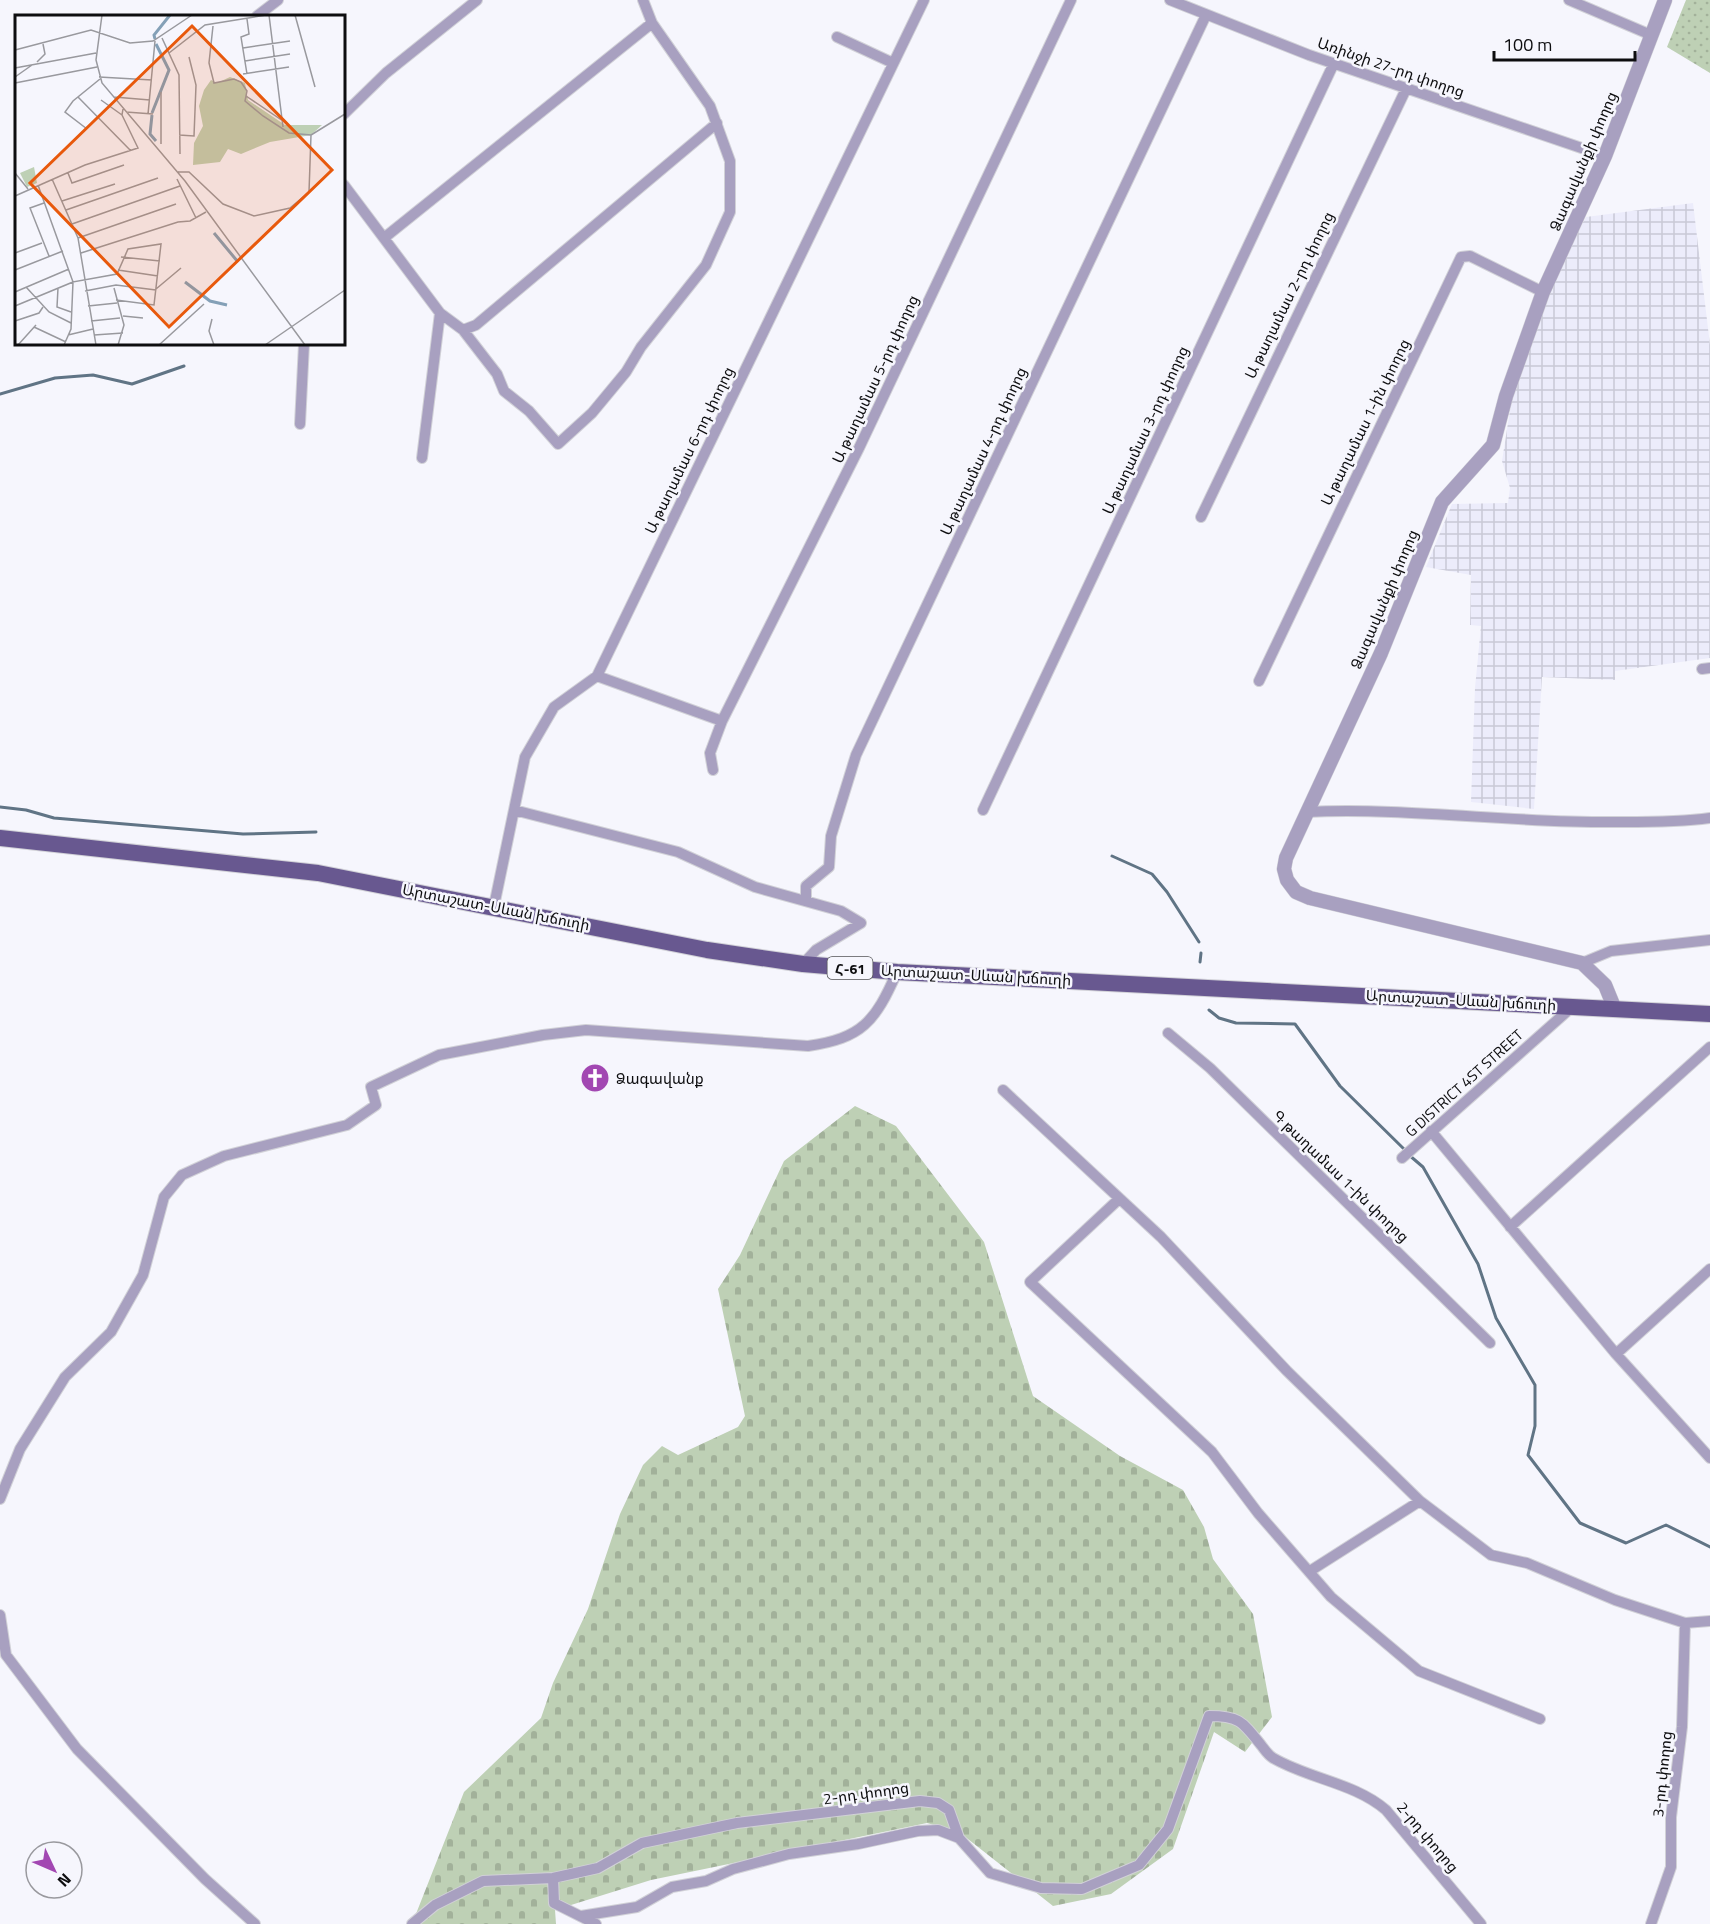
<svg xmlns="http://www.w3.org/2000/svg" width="1710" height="1924" viewBox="0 0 1710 1924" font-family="'Titillium Web','Noto Sans Armenian',sans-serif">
<defs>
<pattern id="industrial-grid" width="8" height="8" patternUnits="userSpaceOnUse" patternTransform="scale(1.5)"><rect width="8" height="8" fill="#ececfb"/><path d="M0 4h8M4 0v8" fill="none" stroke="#c9c9d6"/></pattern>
<pattern id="grass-dots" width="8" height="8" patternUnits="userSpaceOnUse" patternTransform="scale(1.5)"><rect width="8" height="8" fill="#bed0b5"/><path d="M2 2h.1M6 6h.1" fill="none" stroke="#a2b19a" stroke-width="1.8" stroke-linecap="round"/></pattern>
<pattern id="cemetery-stones" width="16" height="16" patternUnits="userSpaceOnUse" patternTransform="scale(1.5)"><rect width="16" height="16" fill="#bed0b5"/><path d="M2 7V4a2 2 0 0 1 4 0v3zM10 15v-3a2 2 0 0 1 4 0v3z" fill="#a2b19a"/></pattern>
</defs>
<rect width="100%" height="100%" fill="#f6f6fd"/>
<path fill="url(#industrial-grid)" d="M 1693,203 L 1710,345 L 1710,658 L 1615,671 L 1615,680 L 1542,677 L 1534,809 L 1471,802 L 1475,688 L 1481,626 L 1470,625 L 1471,575 L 1426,567 L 1452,504 L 1508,503 L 1510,488 L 1502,461 L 1511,404 L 1531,338 L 1565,253 L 1586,217 Z"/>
<path fill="url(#grass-dots)" d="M 1686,0 L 1710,0 L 1710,73 L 1667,47 Z"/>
<path fill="url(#cemetery-stones)" d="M 855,1106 L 896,1126 L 984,1242 L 1033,1396 L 1120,1456 L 1183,1490 L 1204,1527 L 1213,1559 L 1253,1614 L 1272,1717 L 1245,1752 L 1214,1732 L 1173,1849 L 1111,1894 L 1053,1906 L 959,1832 L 927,1823 L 651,1880 L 555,1910 L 556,1924 L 412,1924 L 464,1792 L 541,1718 L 553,1683 L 588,1609 L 620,1514 L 643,1465 L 662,1446 L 678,1455 L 738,1427 L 745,1416 L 718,1289 L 740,1255 L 784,1161 Z"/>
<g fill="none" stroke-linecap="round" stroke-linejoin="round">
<path stroke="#607485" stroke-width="3" d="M 0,394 L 55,378 L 93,375 L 132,384 L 184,366
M 0,807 L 26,810 L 54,818 L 243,834 L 316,832
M 1112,856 L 1152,874 L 1167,892 L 1199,942
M 1200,962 L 1201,953
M 1209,1010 L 1219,1018 L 1236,1023 L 1295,1024 L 1340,1086 L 1406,1151
M 1409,1155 L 1423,1167 L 1478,1264 L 1496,1318 L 1535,1385 L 1535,1426 L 1528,1455 L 1580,1523 L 1626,1543 L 1666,1525 L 1710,1547"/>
<g stroke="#d1d1d7" stroke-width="12">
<path id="minor" d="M 1170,0 L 1309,55 L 1605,156
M 1569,0 L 1651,35
M 257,16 L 278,0
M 837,37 L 893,63
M 344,114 L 386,73 L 477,0
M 344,185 L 440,313 L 463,330 L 497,374 L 504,391 L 529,411 L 558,444 L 592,413 L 626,372 L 641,347 L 706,265 L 730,212 L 730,161 L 710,106 L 652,23 L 643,0
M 384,238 L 652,23
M 463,330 L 476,325 L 717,123
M 300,424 L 304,344
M 422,458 L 440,313
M 1201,517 L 1407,87
M 1702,669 L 1710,668
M 597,676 L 722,721
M 1259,681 L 1461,257 L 1470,256 L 1543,292
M 713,770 L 710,753 L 722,721 L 859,448 L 1071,0
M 514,810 L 678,852 L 755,887 L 841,911 L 861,923 L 816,950 L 803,964
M 983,810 L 1334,63
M 1306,812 C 1412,807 1517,824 1623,822 C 1652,822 1681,822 1710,818
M 806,901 L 806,886 L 829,867 L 831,836 L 856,755 L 1206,15
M 494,906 L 525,757 L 554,707 L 597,676 L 924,0
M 1582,963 L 1611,951 L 1710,940
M 1168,1033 L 1210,1068 L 1490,1343
M 1003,1090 L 1161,1237 L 1287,1371 L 1420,1501 L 1491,1555 L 1527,1563 L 1615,1600 L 1685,1623 L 1710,1621
M 1431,1131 L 1616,1354 L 1710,1458
M 1402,1158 L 1572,1007
M 1119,1199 L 1030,1282 L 1212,1452 L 1258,1513 L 1331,1597 L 1419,1671 L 1540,1719
M 1510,1227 L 1710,1047
M 1616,1354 L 1710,1269
M 0,1499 L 20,1449 L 65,1377 L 111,1332 L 143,1275 L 164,1197 L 182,1175 L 224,1156 L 347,1125 L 376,1105 L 371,1087 L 439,1055 L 543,1035 L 586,1030 L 808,1046 C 862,1038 875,1022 897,972
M 1310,1571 L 1420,1501
M 0,1615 L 6,1655 L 77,1749 L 205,1879 L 255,1924
M 553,1878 L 554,1903 L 596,1924
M 581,1916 L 637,1907 L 672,1887 L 706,1881 L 733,1869 L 789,1854 L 858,1844 L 918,1831 L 938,1830 L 959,1838
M 412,1924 L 435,1905 L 483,1881 L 553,1878 L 598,1868 L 642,1843 L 737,1823 L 920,1801 L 938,1803 L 949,1810 L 959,1838 L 990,1873 L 1041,1888 L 1082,1889 L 1139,1865 L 1168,1829 L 1209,1716 C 1239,1716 1242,1721 1261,1745 C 1265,1750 1268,1755 1273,1758 C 1309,1779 1355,1783 1386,1810 L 1481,1924
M 1651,1924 L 1671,1867 L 1671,1817 L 1682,1727 L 1685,1623"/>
</g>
<g stroke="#d1d1d7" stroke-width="15">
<path id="tertiary" d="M 1614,1007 L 1605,985 L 1582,963 L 1310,898 L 1296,892 L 1287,880 L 1284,869 L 1286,858 L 1381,653 L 1442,502 L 1493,445 L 1506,396 L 1543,292 L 1605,156 L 1665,0"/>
</g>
<g stroke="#d1d1d7" stroke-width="18">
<path id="primary" d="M 0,838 L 318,873 L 707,950 L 803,964 L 897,972 L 1710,1014"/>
</g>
<use href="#minor" stroke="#a8a0c0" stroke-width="10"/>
<use href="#tertiary" stroke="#a8a0c0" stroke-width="14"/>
<use href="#primary" stroke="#685890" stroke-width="16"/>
</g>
<defs>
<g id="church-disc" transform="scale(1.5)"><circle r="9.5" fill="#a247b2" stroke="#f6f6fd"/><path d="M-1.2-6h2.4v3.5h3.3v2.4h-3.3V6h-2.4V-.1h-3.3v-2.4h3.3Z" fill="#fff"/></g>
</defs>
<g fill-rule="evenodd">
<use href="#church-disc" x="595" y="1078"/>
</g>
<g text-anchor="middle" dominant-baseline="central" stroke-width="5" stroke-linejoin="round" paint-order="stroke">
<rect fill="#f6f6fd" stroke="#535356" stroke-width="1.5" x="827.5" y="957" width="45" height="22" rx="4.5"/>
<g font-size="14" font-weight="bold" fill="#0d0d0f">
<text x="850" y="968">Հ-61</text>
</g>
<g font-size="15" fill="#0d0d0f" stroke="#f6f6fd">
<text transform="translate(1391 67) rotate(19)">Առինջի 27-րդ փողոց</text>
<text transform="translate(1583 161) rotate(-67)">Ձագավանքի փողոց</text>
<text transform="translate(1289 295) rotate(-64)">Ա թաղամաս 2-րդ փողոց</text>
<text transform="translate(875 379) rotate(-65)">Ա թաղամաս 5-րդ փողոց</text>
<text transform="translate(1365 422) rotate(-64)">Ա թաղամաս 1-ին փողոց</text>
<text transform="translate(1145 430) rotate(-65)">Ա թաղամաս 3-րդ փողոց</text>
<text transform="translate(689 450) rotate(-64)">Ա թաղամաս 6-րդ փողոց</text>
<text transform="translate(983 451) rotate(-65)">Ա թաղամաս 4-րդ փողոց</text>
<text transform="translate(1384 599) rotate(-67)">Ձագավանքի փողոց</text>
<text transform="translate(496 907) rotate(11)">Արտաշատ-Սևան խճուղի</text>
<text transform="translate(976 975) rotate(3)">Արտաշատ-Սևան խճուղի</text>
<text transform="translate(1461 1000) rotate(3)">Արտաշատ-Սևան խճուղի</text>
<text transform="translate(1464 1083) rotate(-42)">G DISTRICT 4ST STREET</text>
<text transform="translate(1341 1176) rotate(44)">Գ թաղամաս 1-ին փողոց</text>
<text transform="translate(1662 1774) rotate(-84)">3-րդ փողոց</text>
<text transform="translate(866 1793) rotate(-8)">2-րդ փողոց</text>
<text transform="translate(1428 1837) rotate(50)">2-րդ փողոց</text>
</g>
<g font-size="15" fill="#0d0d0f" stroke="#f6f6fd" text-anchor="start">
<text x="616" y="1078">Ձագավանք</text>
</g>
</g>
<g transform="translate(15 15)">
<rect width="330" height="330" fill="#f6f6fd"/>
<path d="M 19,152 L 22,168 L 12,172 L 5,158 Z" fill="#bed0b5"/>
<path d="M 215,62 L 230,68 L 233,85 L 270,110 L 307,110 L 296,120 L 255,127 L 226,139 L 213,134 L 205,147 L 178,150 L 179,128 L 188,111 L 184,91 L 189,75 L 196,65 L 202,68 Z" fill="#bed0b5"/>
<path fill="none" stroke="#84a0b7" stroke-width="3" d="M 140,24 L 139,20 L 155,0M 137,98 L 154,55 L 141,29M 137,100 L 135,119 L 141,126M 199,218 L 223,247M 170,267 L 195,286 L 212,290"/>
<path fill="none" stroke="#99999e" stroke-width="1.5" d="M 87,0 L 81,45 L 87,68 L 170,166 L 290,330M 254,0 L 268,112M 280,0 L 300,72M 232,4 L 234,19 L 226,22 L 232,59M 198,11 L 194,48 L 199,68 L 219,64 L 226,67 L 232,76 L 230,86 L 248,101 L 274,118 L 296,120M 147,23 L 164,60 L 165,139M 228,33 L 275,26M 0,35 L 76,15 L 115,28 L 138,26 L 177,0M 154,38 L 190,10 L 251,0M 230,46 L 275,39M 22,47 L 30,39 L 28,29M 0,53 L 81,38M 228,59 L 274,52M 0,62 L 17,50M 84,62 L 137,65M 0,68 L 82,52M 146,77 L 146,129M 231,81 L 268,106M 63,82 L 116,136M 99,82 L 135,85M 86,85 L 107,100M 111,97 L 138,99M 133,99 L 140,26M 72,114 L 50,97 L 58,86 L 85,64M 164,120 L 179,121 L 181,70 L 174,42M 163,157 L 174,157 L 208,189 L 239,201 L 275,193 L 294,177 L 296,120 L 330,99M 0,158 L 13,174M 53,158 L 57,168 L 109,150M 37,164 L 63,223 L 81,330M 162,164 L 181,203M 23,170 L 58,267 L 102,259 L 113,234 L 146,229 L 139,290 L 101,285M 0,181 L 70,150 L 123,133 L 107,100 L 108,94M 47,186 L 100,169M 29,188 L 15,193 L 34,241M 51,195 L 143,163M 57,209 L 165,171M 63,223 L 161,189M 0,238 L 27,228M 66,238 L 163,207 L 175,206 L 191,197M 106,242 L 145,246M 0,255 L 48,236M 103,255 L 143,261M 11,272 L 34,297 L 56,308M 43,273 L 42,292 L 56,297M 99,273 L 109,310 L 103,330M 141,274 L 166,253M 70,276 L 101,270 L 141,275M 0,277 L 54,254M 0,291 L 58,267 L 56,314 L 49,330M 73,291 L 102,288M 108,301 L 128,303M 197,304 L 194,316 L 199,330M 0,306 L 24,298 L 28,292M 76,306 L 105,303M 19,312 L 51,327M 53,320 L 78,314M 79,320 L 108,318M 3,330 L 21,310M 144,330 L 189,289M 250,330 L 330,275"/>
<path fill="#e8590c" fill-opacity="0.15" stroke="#e8590c" stroke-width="3" d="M 177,11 L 317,155 L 154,312 L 15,168 Z"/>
<rect width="330" height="330" fill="none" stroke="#0d0d0f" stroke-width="3"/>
</g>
<g transform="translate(54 1870) rotate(134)"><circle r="28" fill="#f6f6fd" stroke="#99999e" stroke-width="1.5"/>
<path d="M0-4.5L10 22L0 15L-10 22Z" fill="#a247b2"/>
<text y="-9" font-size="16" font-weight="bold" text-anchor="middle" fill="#0d0d0f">N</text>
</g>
<path d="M1494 51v9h141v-9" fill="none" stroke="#0d0d0f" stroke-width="3"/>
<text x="1503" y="51" font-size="18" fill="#0d0d0f" stroke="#f6f6fd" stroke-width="4.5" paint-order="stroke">100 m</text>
</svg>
